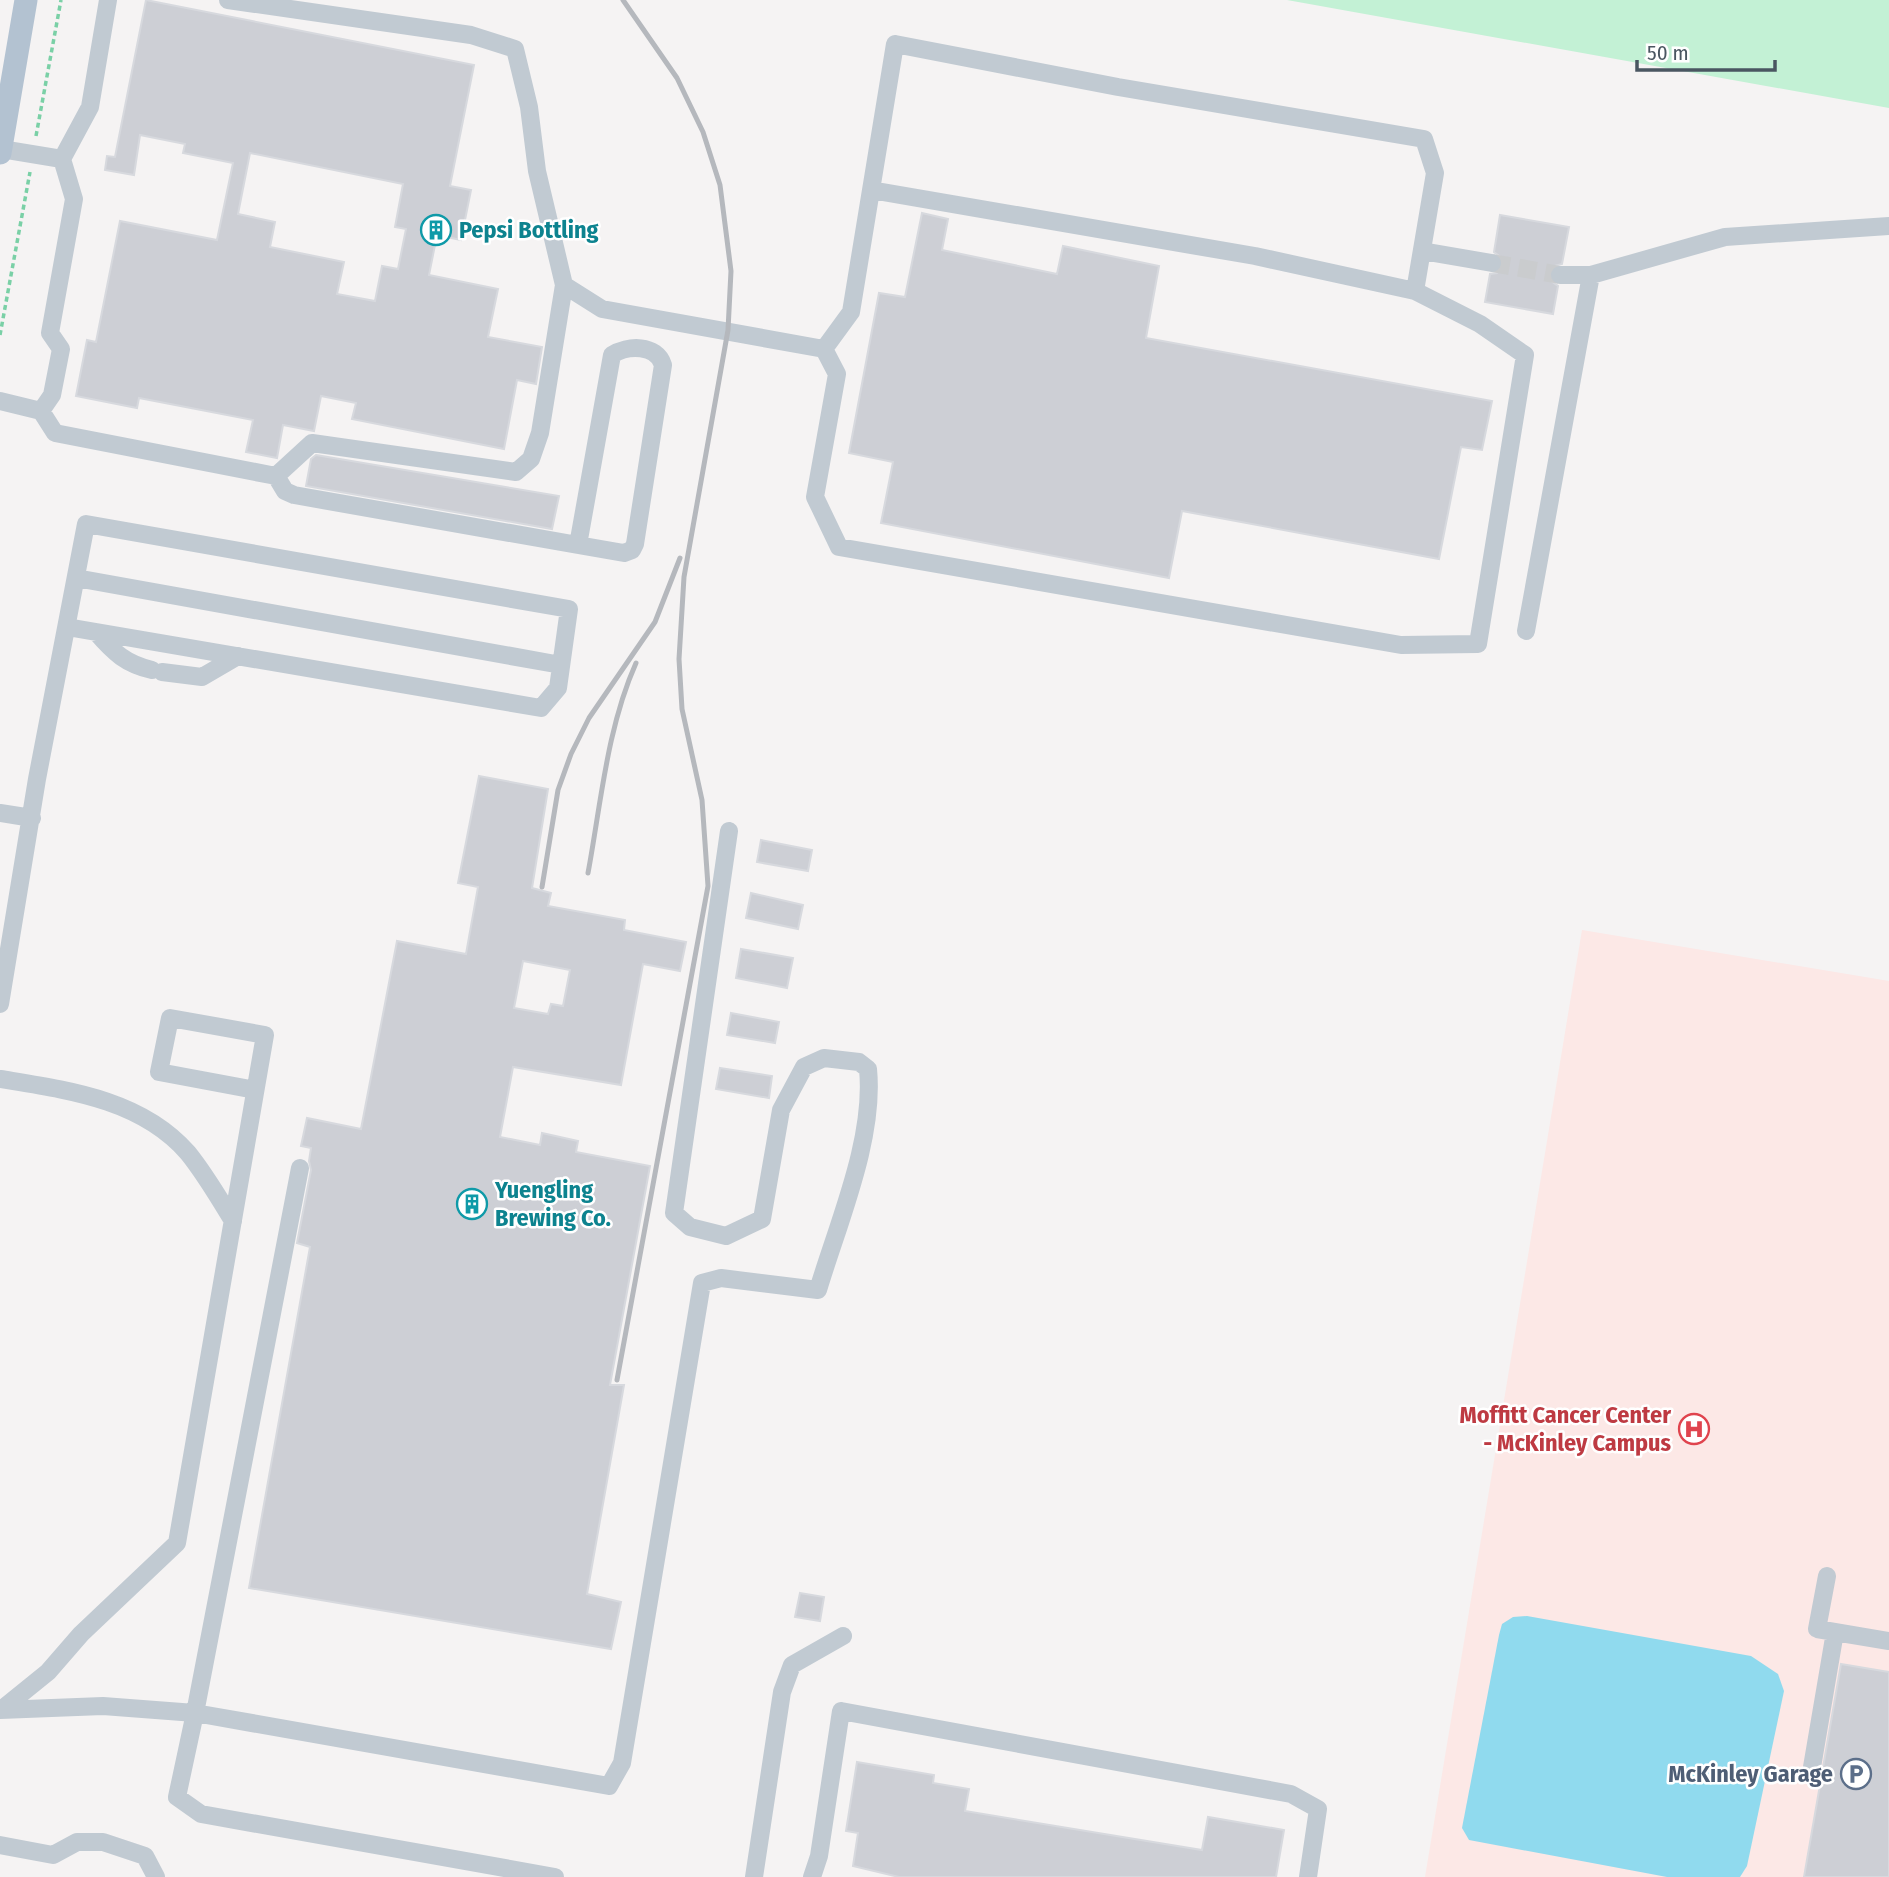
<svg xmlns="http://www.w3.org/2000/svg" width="1889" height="1877" viewBox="0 0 1889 1877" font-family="'Fira Sans Condensed',sans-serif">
<rect width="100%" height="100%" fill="#f5f3f3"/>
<path fill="#fce8e6" d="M 1582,930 L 1889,981 L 1889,1877 L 1425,1877 Z"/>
<path fill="#c3f1d5" d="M 1287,0 L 1889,0 L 1889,108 Z"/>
<path fill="#90daee" d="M 1527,1616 L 1751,1656 L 1778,1674 L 1784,1691 L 1747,1866 L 1740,1877 L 1667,1877 L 1469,1840 L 1462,1828 L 1499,1635 L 1502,1624 L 1513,1617 Z"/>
<path fill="#cdcfd5" stroke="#d7d9de" stroke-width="2" fill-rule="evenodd" d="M 146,0 L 474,65 L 450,186 L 471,190 L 461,240 L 437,235 L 429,275 L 498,289 L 488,337 L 542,347 L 536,384 L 517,380 L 504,449 L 352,419 L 356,403 L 321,396 L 314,431 L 283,425 L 277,458 L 246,452 L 253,420 L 139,398 L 137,408 L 76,396 L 87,340 L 96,342 L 120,221 L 217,240 L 233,163 L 183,153 L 185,144 L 140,135 L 134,175 L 105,170 L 107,156 L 115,157 ZM 250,153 L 403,184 L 395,227 L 406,229 L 398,269 L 382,266 L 375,301 L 337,294 L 344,262 L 270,247 L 275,222 L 238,214 Z
M 922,213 L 948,219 L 942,250 L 1057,274 L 1063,246 L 1159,266 L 1146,338 L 1492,401 L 1482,450 L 1461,447 L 1439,559 L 1182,511 L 1169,578 L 881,523 L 893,462 L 849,453 L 879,293 L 905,297 Z
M 1500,215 L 1569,227 L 1562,264 L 1554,266 L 1549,274 L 1551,281 L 1558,286 L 1553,314 L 1485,302 L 1490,274 L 1497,273 L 1503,266 L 1502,258 L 1494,252 Z
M 316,455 L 559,496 L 552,529 L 306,486 L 311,459 Z
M 479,776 L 548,789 L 532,888 L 551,893 L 548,906 L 625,920 L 624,930 L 686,942 L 680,971 L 643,964 L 621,1085 L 513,1067 L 500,1137 L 540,1145 L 542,1133 L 578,1141 L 576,1152 L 650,1166 L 610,1385 L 624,1385 L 587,1594 L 621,1602 L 611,1649 L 249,1588 L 310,1247 L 297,1243 L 311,1170 L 309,1161 L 311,1148 L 301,1146 L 307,1118 L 361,1129 L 397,941 L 466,954 L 478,887 L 458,883 ZM 523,961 L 570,970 L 563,1006 L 551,1004 L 548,1014 L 514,1008 Z
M 761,840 L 812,850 L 808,871 L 757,862 Z
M 751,893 L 803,905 L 798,929 L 746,918 Z
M 741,949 L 793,958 L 787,988 L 736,978 Z
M 731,1013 L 779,1022 L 775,1043 L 727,1035 Z
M 720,1068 L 772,1076 L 769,1098 L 716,1089 Z
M 800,1593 L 824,1597 L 820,1621 L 795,1617 Z
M 1841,1664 L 1889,1672 L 1889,1877 L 1804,1877 Z
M 857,1762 L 934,1775 L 933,1783 L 969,1789 L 965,1811 L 1202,1850 L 1208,1817 L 1284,1830 L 1276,1877 L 899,1877 L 853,1866 L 858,1833 L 846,1831 Z"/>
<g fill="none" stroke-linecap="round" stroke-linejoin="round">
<path stroke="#caccce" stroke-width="18" stroke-dasharray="18 9" stroke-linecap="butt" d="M 1492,263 L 1560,275"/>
<path stroke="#7ad0a6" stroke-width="3.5" stroke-dasharray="5 3.5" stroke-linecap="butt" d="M 36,136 L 61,0
M 0,335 L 30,172"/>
<path stroke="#c1cad2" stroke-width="18" d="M 228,0 L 471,35 L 515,49 L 529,107 L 537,171 L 564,285 L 602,309 L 824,349 L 851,312 L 895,44 L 1118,87 L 1424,139 L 1435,173 L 1415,291 L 1255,256 L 871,190
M 1,149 L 62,159 L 90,107 L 108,0
M 62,159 L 74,199 L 50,333 L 61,349 L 52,395 L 41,411 L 55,433 L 276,476 L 285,491 L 294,495 L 578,545 L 624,553 L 632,550 L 635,544 L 663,365 C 657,344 627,345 612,355 L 578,545
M 1422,251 L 1492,263
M 1560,275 L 1591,275 L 1725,237 L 1889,226
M 824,349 L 837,374 L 815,497 L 839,547 L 1401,645 L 1478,644 L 1525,355 L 1480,324 L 1415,291
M 0,401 L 41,411
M 276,476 L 312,443 L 516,472 L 531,459 L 540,433 L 564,285
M 76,578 L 561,665
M 1526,631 L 1591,275
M 96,632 C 114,653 126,664 152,670
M 162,672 L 202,677 L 238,656
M 0,813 L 32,818
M 0,1004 L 37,779 L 86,524 L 569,609 L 558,688 L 541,708 L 67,627
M 0,1079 C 67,1090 141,1099 188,1153 C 205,1174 219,1198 233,1221
M 1827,1576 L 1817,1629 L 1889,1641
M 0,1710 L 103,1706 L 195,1713 L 300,1168
M 1,1710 L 48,1672 L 81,1634 L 177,1543 L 265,1035 L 170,1018 L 159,1072 L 255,1090
M 1812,1767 L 1835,1632
M 0,1845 L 53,1855 L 77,1842 L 103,1842 L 145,1856 L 156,1877
M 555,1877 L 201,1814 L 177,1797 L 195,1713 L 609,1786 L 622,1763 L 702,1283 L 721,1278 L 818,1290 C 838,1223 875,1139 868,1069 L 859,1062 L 824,1058 L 804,1067 L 781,1110 L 762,1219 L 726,1236 L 690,1227 L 674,1213 L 729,831
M 754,1877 L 782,1692 L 792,1665 L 843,1636
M 812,1877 L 819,1856 L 841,1711 L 1291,1794 L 1318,1809 L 1308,1877"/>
<path stroke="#b3c2d1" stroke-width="23" d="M 0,153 L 26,0"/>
<path stroke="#b5b8bd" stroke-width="5" d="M 588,873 C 601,803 607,728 636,663
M 542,887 L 558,790 L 571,754 L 589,718 L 655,622 L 680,558
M 617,1380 L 708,886 L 702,800 L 682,709 L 679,659 L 684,577 L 728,330 L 731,271 L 720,185 L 703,132 L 677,78 L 623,0"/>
</g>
<defs>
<g id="building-ring" transform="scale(1.575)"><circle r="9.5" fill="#fff" stroke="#0f9aa8" stroke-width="1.5"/><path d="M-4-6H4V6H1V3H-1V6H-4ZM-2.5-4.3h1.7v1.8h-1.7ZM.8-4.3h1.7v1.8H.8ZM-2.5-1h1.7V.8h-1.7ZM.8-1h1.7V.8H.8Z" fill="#0f9aa8"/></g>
<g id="hospital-ring" transform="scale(1.575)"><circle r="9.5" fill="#fff" stroke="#e0444e" stroke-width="1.5"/><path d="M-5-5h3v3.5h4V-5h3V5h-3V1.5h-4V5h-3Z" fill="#e0444e"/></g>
<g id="parking-ring" transform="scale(1.575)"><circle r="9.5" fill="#fff" stroke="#5c6f8a" stroke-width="1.5"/><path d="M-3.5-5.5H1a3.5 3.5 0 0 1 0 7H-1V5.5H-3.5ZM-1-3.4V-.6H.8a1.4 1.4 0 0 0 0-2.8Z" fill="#5c6f8a"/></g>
</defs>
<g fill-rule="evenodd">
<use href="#building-ring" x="436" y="230"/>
<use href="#building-ring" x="472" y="1204"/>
<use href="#hospital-ring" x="1694" y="1429"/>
<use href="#parking-ring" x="1856" y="1774"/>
</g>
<g text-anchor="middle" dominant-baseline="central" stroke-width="5" stroke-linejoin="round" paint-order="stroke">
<g font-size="24" font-weight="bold" fill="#0d838f" stroke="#fff" text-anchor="start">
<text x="459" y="230">Pepsi Bottling</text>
<text x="495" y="1190">Yuengling<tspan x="495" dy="28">Brewing Co.</tspan></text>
</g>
<g font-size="24" font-weight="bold" fill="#be3a42" stroke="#fff" text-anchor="end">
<text x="1671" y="1415">Moffitt Cancer Center<tspan x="1671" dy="28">- McKinley Campus</tspan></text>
</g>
<g font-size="24" font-weight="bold" fill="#4e5e75" stroke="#fff" text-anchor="end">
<text x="1833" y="1774">McKinley Garage</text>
</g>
</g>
<path d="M1637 60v10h138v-10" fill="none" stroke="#4a5661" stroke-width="3.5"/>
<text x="1647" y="60" font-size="21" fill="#4a5661" stroke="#ffffff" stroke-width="5" paint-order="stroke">50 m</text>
</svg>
